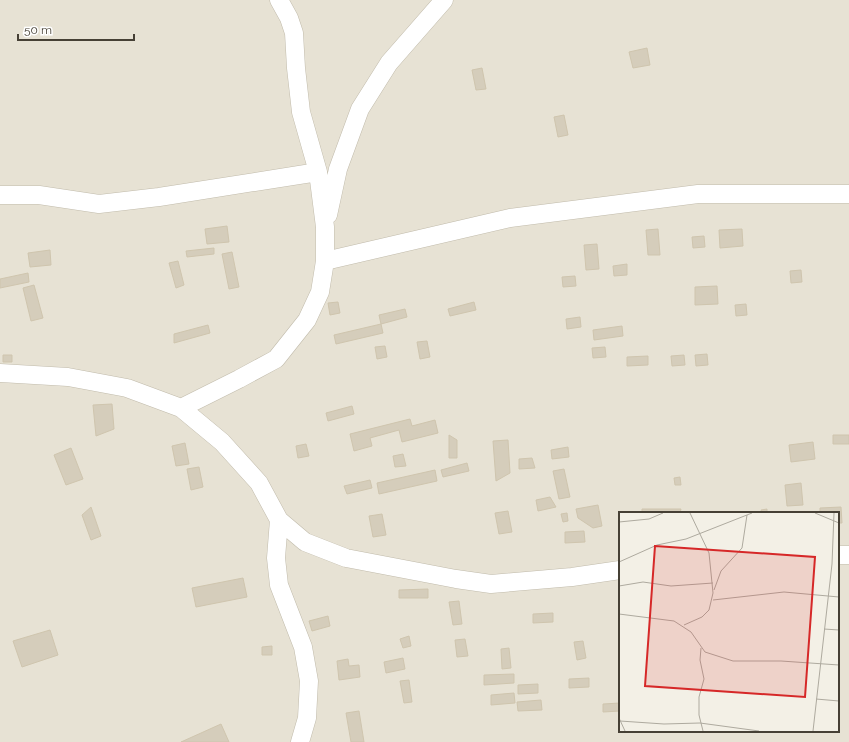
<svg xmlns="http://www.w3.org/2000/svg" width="849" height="742" viewBox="0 0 849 742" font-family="Raleway,sans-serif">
<rect width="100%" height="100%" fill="#f3f0e6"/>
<path fill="#e7e2d4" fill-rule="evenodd" d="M 0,0 L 849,0 L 849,742 L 0,742 ZM 620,513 L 838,513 L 838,731 L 620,731 Z"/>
<path fill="#d5cdbb" stroke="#cfc5ae" d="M 647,48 L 650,65 L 633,68 L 629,52 Z
M 482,68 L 486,89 L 476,90 L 472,70 Z
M 564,115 L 568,135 L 558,137 L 554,117 Z
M 227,226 L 229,242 L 207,244 L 205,229 Z
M 658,229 L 660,255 L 648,255 L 646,230 Z
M 742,229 L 743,246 L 720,248 L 719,230 Z
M 704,236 L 705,247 L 693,248 L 692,237 Z
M 597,244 L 599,269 L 586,270 L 584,245 Z
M 214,248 L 214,254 L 187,257 L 186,251 Z
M 50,250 L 51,265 L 30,267 L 28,253 Z
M 232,252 L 239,287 L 229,289 L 222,254 Z
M 178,261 L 184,285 L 176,288 L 169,263 Z
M 627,264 L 627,275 L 614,276 L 613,266 Z
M 801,270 L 802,282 L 791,283 L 790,271 Z
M 28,273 L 29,282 L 0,288 L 0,279 Z
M 575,276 L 576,286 L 563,287 L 562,277 Z
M 34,285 L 43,318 L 31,321 L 23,288 Z
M 717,286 L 718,304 L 695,305 L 695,287 Z
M 338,302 L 340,313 L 330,315 L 328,303 Z
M 474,302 L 476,310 L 450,316 L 448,309 Z
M 746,304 L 747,315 L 736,316 L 735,305 Z
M 405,309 L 407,317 L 381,324 L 379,315 Z
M 580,317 L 581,327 L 567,329 L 566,319 Z
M 381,324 L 383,333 L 336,344 L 334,335 Z
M 208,325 L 210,333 L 174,343 L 174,334 Z
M 622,326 L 623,336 L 594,340 L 593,330 Z
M 427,341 L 430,357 L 420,359 L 417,342 Z
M 385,346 L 387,357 L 377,359 L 375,347 Z
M 605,347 L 606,357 L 593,358 L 592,348 Z
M 707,354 L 708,365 L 696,366 L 695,355 Z
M 3,355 L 12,355 L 12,362 L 3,362 Z
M 684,355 L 685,365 L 672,366 L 671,356 Z
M 648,356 L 648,365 L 627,366 L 627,357 Z
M 112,404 L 114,429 L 96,436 L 93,405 Z
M 352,406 L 354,414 L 328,421 L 326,413 Z
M 410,419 L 412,426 L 435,420 L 438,433 L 402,442 L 399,430 L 370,438 L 372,446 L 354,451 L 350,434 Z
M 449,435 L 457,440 L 457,458 L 449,458 Z
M 833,435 L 849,435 L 849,444 L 833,444 Z
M 508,440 L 510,473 L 496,481 L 493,441 Z
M 813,442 L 815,459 L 791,462 L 789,445 Z
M 185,443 L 189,464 L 176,466 L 172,446 Z
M 306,444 L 309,456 L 298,458 L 296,446 Z
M 568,447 L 569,457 L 552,459 L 551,450 Z
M 71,448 L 83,479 L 66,485 L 54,455 Z
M 403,454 L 406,466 L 395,467 L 393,456 Z
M 532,458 L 535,468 L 519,469 L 519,459 Z
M 467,463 L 469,471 L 443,477 L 441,470 Z
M 199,467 L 203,487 L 191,490 L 187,469 Z
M 564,469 L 570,497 L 559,499 L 553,471 Z
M 435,470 L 437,481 L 379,494 L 377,483 Z
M 680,477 L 681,485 L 675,485 L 674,478 Z
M 370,480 L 372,488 L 347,494 L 344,486 Z
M 801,483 L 803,505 L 787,506 L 785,485 Z
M 550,497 L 556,507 L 538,511 L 536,500 Z
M 598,505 L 602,526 L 593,528 L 578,518 L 576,509 Z
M 91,507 L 101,536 L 91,540 L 82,515 Z
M 841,507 L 842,523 L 838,523 L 838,513 L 820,513 L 820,508 Z
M 642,509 L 681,509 L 680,513 L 642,513 Z
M 767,509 L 767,513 L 762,513 L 761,510 Z
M 508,511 L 512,532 L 499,534 L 495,513 Z
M 567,513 L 568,521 L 563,522 L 561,514 Z
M 382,514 L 386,535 L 373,537 L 369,516 Z
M 584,531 L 585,542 L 565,543 L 565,532 Z
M 243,578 L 247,597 L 196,607 L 192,588 Z
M 428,589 L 428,598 L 399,598 L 399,590 Z
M 459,601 L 462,624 L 453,625 L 449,602 Z
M 553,613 L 553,622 L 533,623 L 533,614 Z
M 328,616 L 330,626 L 312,631 L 309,621 Z
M 50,630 L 58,655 L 22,667 L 13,641 Z
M 409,636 L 411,646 L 403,648 L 400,639 Z
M 465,639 L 468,656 L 457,657 L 455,640 Z
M 583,641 L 586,658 L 577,660 L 574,642 Z
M 272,646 L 272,655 L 262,655 L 262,647 Z
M 509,648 L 511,668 L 502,669 L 501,649 Z
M 403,658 L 405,669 L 386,673 L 384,662 Z
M 348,659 L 349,666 L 359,665 L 360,677 L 339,680 L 337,661 Z
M 514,674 L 514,683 L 484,685 L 484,675 Z
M 589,678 L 589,687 L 569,688 L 569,679 Z
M 409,680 L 412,702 L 404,703 L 400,681 Z
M 538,684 L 538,693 L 518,694 L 518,685 Z
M 514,693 L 515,703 L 491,705 L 491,695 Z
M 541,700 L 542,710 L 518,711 L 517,702 Z
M 620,703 L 620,711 L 603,712 L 603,704 Z
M 359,711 L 364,742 L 351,742 L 346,713 Z
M 221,724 L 229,742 L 181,742 Z"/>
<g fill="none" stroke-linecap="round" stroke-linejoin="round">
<g stroke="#c1bbab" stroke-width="19">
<path id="minor" d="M 0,195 L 39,195 L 99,204 L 159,197 L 318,172
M 328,215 L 338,169 L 360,109 L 389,63 L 444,0
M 325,261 L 510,218 L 698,194 L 849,194
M 0,373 L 68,377 L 127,388 L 181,408 L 222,442 L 259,483 L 279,520 L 305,542 L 346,558 L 456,579 L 491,584 L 572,577 L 620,570
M 181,408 L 239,379 L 276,359 L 307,320 L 320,292 L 325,261 L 325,227 L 318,172 L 301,112 L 296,68 L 294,33 L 289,18 L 279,0
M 279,520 L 276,558 L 279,585 L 303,647 L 309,681 L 307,718 L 300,742
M 838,555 L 849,555"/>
</g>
<use href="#minor" stroke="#fff" stroke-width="18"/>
</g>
<g transform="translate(619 512)">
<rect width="220" height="220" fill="#f3f0e6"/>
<path fill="none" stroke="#aeaa9f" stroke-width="1" d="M 196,1 L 220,11M 0,10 L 30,7 L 44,1M 0,50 L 38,33 L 67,27 L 133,1M 0,74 L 24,70 L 52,74 L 94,71M 95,78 L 102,59 L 123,36 L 128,3M 94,88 L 165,80 L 220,85M 0,102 L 55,109 L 72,120 L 86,140 L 114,149 L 162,149 L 220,153M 65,113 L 83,105 L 90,98 L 94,81 L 90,41 L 71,1M 205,117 L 220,118M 82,136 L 81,148 L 85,167 L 80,185 L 80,203 L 84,219M 197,187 L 220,189M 0,206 L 6,219M 1,209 L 45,212 L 81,211 L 140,219M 194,219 L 213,52 L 215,1"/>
<path fill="#d62828" fill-opacity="0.15" stroke="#d62828" stroke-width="2" d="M 36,34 L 196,45 L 186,185 L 26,174 Z"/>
<rect width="220" height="220" fill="none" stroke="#464035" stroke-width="2"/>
</g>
<path d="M18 34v6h116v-6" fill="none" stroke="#464035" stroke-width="2"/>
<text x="24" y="34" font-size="12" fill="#464035" stroke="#ffffff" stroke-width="3" paint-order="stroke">50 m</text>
</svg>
